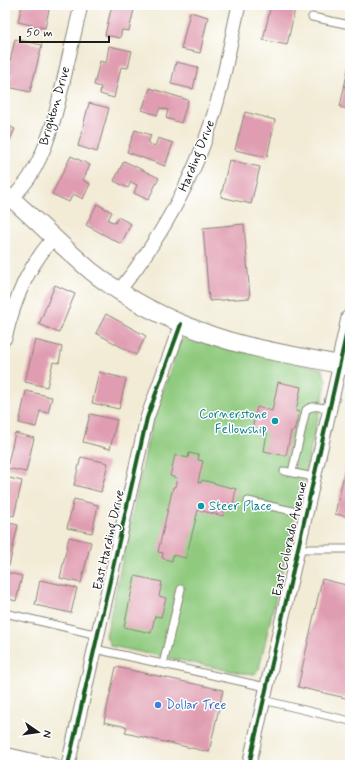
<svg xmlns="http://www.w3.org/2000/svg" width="355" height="770" viewBox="0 0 355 770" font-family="Mynerve,sans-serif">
<rect width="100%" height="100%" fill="#fff"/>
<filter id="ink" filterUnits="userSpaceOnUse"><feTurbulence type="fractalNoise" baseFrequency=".025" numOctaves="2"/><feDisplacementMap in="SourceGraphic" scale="8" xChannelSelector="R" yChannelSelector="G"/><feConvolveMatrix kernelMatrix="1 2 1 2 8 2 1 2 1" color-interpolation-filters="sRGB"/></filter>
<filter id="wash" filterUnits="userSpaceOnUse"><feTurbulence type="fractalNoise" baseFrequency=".012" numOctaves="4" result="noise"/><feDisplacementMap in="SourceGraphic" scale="16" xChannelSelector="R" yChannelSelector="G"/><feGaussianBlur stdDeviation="0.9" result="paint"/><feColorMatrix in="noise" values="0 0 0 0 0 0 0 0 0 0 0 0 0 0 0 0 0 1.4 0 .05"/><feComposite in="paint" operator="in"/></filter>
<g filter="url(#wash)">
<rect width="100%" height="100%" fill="#f2ebd5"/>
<path fill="#8fca7e" stroke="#56734d" d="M 187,336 L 194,336 L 322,369 L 326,380 L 325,388 L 260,664 L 259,670 L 255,674 L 241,673 L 111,646 L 106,636 L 152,422 L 178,347 L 182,340 Z"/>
<g id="blocks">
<path fill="#e09cb1" d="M 22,5 L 50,5 L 45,28 L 18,22 Z
M 112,5 L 135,5 L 129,31 L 122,30 L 120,38 L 105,35 Z
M 271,5 L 277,5 L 295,9 L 287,45 L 263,40 Z
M 190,12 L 208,17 L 200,53 L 181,49 Z
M 15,39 L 42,45 L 30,92 L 8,87 L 12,72 L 8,71 Z
M 109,46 L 132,51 L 128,68 L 121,67 L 114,98 L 100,94 L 101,87 L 94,85 L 100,61 L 106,63 Z
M 176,62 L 198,67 L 193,89 L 171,84 Z
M 349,64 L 350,64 L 350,110 L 340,107 Z
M 150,88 L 188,100 L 181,123 L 166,118 L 168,110 L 160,108 L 157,115 L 142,110 Z
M 89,103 L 109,108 L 97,152 L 78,146 Z
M 245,112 L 275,120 L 267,157 L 235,150 Z
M 5,124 L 15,129 L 6,149 L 5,148 Z
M 135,130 L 151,135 L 148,143 L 155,146 L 158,138 L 173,143 L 165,166 L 127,152 Z
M 71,156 L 90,165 L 83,180 L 90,184 L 83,199 L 73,194 L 69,202 L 52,194 Z
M 229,160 L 260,167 L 251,204 L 221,197 Z
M 124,161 L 159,178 L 148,200 L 134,193 L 137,185 L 131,182 L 128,188 L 114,181 Z
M 97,204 L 112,212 L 108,220 L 115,223 L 118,217 L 131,224 L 121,244 L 86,225 Z
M 244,224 L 250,298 L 209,301 L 203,228 Z
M 55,285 L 75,294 L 59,333 L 39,324 Z
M 106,314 L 146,336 L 136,355 L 96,333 Z
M 35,340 L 62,347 L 59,363 L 53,362 L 47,387 L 25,382 Z
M 99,372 L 126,379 L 119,409 L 92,403 Z
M 278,382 L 301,387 L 296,411 L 299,412 L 294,431 L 291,431 L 286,456 L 264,451 L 267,433 L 252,429 L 257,407 L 272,411 Z
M 26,391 L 52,397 L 48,413 L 40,411 L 36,427 L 19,423 Z
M 90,414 L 117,420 L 110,449 L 83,442 Z
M 15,433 L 34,438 L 26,472 L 7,468 Z
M 349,452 L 350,452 L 350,517 L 335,514 Z
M 189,453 L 199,455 L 198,460 L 203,461 L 198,482 L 201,483 L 202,480 L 236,489 L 233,504 L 234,504 L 233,510 L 225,508 L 223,516 L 198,510 L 186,558 L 173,555 L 172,561 L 162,558 L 163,553 L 158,552 L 173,487 L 175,487 L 177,478 L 170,476 L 175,455 L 188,458 Z
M 81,457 L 108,463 L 101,492 L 74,485 Z
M 5,477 L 22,481 L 14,516 L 5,514 Z
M 74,499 L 98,505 L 92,533 L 67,528 Z
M 5,522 L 18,525 L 9,566 L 5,565 Z
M 69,537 L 91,542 L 81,583 L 60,578 Z
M 5,572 L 22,576 L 16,601 L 5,598 Z
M 135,576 L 162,582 L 159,596 L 166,598 L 161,617 L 155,616 L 151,633 L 124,627 Z
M 322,579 L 350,586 L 350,699 L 298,687 Z
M 40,580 L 77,588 L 71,613 L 35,605 Z
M 116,667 L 223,690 L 209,752 L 125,733 L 127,727 L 104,722 Z"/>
</g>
</g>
<g filter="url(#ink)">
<use href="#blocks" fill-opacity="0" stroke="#878478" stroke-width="1"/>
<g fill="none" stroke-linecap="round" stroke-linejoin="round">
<g stroke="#878478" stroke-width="9">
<path id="service" d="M 312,17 L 350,25
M 284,471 L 314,477
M 292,472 L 306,410 C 313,404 322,408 330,409
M 248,501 L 306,514
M 298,549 L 350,549
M 5,613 L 98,635
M 95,649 L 266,687
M 163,664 L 181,589
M 263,700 L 350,721"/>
</g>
<g stroke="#878478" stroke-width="15">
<path id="minor" d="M 12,199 C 18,192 24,185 29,178 C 49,147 57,109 65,74 C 70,51 76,28 81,5
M 119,291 C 156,244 187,191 207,135 C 222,93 229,48 239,5
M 5,338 C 16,296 26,270 54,237
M 5,754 L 53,765
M 68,765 L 147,418 L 181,324
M 249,765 L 340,364"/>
</g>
<g stroke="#878478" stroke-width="19">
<path id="tertiary" d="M 5,195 L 12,199 C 39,223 64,248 91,271 C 126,299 168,320 211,335 C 256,351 304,356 350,367
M 340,364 L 350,318"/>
</g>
<use href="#service" stroke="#fff" stroke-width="7"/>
<use href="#minor" stroke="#fff" stroke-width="13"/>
<use href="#tertiary" stroke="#fff" stroke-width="17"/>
<g stroke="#fff" stroke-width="6">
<path id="cycleway" d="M 68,765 L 147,418 L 181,324
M 249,765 L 350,318"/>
</g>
<use href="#cycleway" stroke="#1b5e20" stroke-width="4"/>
</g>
</g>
<g fill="#0f9aa8" stroke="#fff" stroke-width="1.5">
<circle cx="275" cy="421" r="4"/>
<circle cx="201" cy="506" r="4"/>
</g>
<circle fill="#3f7fe0" stroke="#fff" stroke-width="1.5" cx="158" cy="705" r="4"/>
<g text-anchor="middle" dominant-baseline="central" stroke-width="3" stroke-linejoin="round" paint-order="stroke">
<g font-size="13" fill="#1c1c1c" stroke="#fff">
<text transform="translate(55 106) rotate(-74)">Brighton Drive</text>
<text transform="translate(197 156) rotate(-68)">Harding Drive</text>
<text transform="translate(290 539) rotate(-77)">East Colorado Avenue</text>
<text transform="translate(109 540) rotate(-77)">East Harding Drive</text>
</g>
<g font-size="13" fill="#0d838f" stroke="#fff" text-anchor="end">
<text x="267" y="414">Cornerstone<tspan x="267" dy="15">Fellowship</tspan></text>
<text x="209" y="506" text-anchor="start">Steer Place</text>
</g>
<g font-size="13" fill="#366cbe" stroke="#fff" text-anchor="start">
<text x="166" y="705">Dollar Tree</text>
</g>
</g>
<rect width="355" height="770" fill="none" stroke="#fff" stroke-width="20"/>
<g transform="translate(38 732) rotate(103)" stroke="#ffffff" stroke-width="3" paint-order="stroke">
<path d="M0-3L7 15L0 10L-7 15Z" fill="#1c1c1c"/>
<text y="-6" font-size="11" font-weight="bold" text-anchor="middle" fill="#1c1c1c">N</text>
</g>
<path d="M20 36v6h89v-6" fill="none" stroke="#1c1c1c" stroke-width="2"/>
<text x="26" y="36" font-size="12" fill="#1c1c1c" stroke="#ffffff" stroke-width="3" paint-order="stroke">50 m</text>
</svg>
